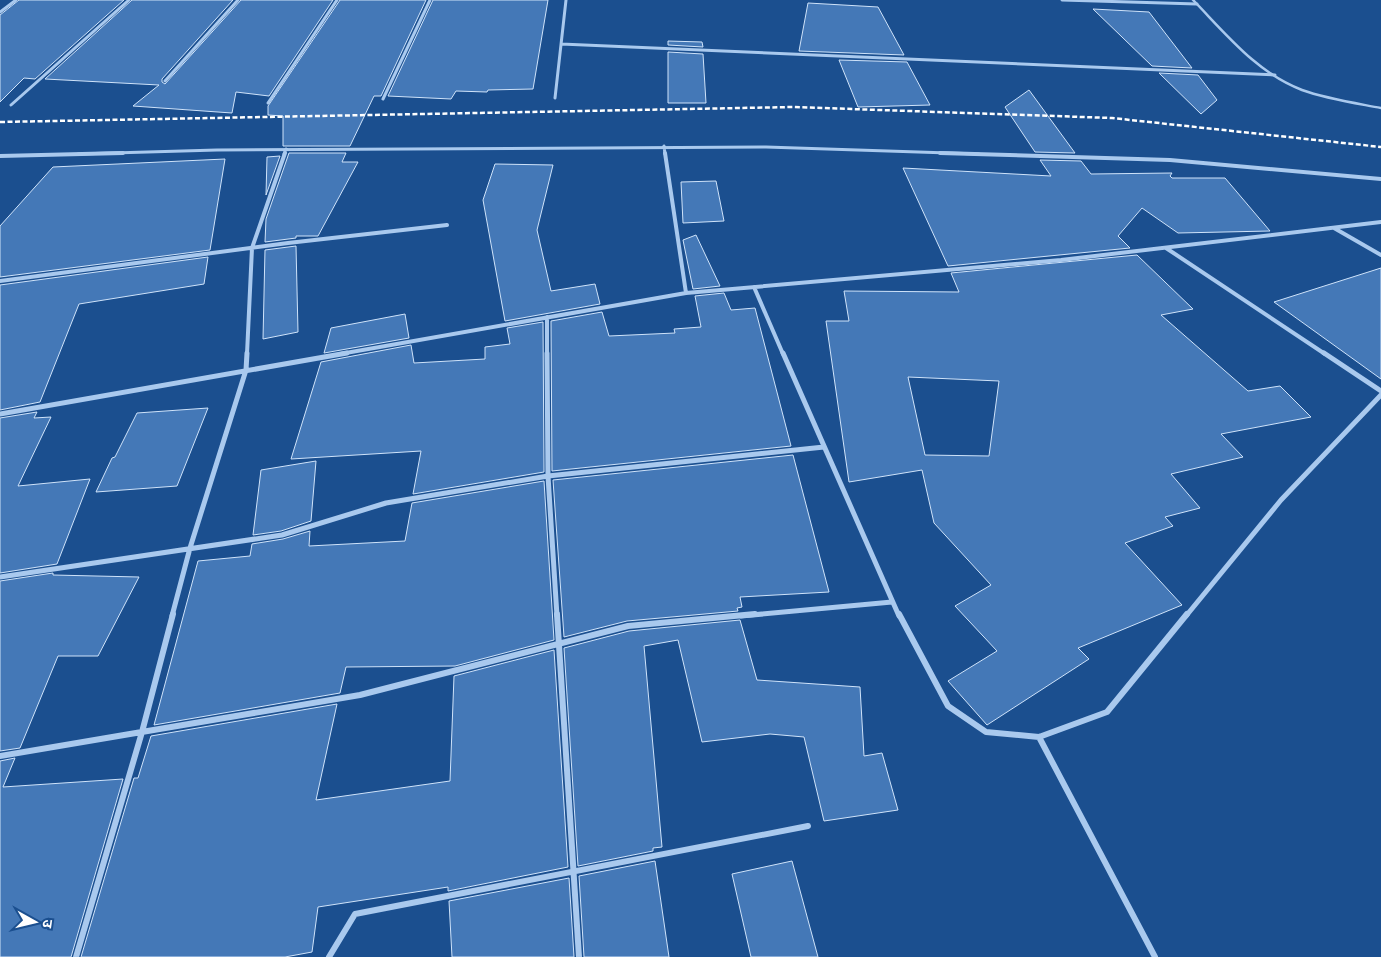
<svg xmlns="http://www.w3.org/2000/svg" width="1381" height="957" viewBox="0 0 1381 957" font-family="Raleway,'Noto Sans Devanagari',sans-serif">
<rect width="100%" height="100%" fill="#1b4f8f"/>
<path fill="#4478b7" stroke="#cfe3fa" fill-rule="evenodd" d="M 19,0 L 124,0 L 35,79 L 24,78 L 0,102 L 0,15 Z
M 132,0 L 233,0 L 162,79 L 162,82 L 165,84 L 241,0 L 333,0 L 269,96 L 236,92 L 232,113 L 133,106 L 159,85 L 45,79 Z
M 340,0 L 426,0 L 381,96 L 374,96 L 350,146 L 283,146 L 283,116 L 268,115 L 268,106 Z
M 433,0 L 548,0 L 533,89 L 488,90 L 487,92 L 456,91 L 451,99 L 388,96 Z
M 808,3 L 878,7 L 904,55 L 799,51 Z
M 1093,9 L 1149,12 L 1192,68 L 1152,66 Z
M 668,41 L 702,42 L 703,47 L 668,45 Z
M 668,52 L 703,54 L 706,103 L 668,103 Z
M 839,60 L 907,62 L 930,105 L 858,107 Z
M 1159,73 L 1198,75 L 1217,100 L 1201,114 Z
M 1029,90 L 1075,153 L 1035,152 L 1005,107 Z
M 289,153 L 346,153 L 342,162 L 358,162 L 318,236 L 296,236 L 296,238 L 265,242 L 266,219 Z
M 280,156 L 266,195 L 267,157 Z
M 225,159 L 210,250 L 0,277 L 0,226 L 53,167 Z
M 1040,160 L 1081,161 L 1091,174 L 1172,173 L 1170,176 L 1172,178 L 1225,178 L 1270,231 L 1178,233 L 1142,208 L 1118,236 L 1130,248 L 948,266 L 903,168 L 1051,176 Z
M 495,164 L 553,165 L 537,230 L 551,291 L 595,284 L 600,304 L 505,321 L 483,200 Z
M 716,181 L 724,221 L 683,223 L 681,182 Z
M 696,235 L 720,286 L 693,289 L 683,240 Z
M 296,246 L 298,332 L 263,339 L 265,250 Z
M 1137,255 L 1193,309 L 1161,315 L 1248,391 L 1280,386 L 1311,417 L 1221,434 L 1243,457 L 1171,474 L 1200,508 L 1165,517 L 1173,526 L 1125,543 L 1182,605 L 1078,648 L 1089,659 L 987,725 L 948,681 L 997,651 L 955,606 L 991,585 L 934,523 L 922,470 L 849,482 L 826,321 L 849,321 L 844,291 L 959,292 L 951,273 ZM 908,377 L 999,381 L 989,456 L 925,455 Z
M 208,257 L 204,284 L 79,304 L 40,402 L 0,410 L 0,285 Z
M 1381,268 L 1381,379 L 1274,302 L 1318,288 Z
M 724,293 L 731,310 L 755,308 L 791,446 L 552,471 L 551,321 L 602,312 L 609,336 L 675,333 L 674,329 L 701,327 L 695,296 Z
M 405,314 L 409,338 L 324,353 L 331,328 Z
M 543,322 L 544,472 L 413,494 L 421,451 L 291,459 L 321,362 L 411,345 L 414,363 L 485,359 L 485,347 L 510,344 L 507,328 Z
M 208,408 L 177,486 L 96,492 L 112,458 L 115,457 L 137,413 Z
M 37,412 L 34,418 L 51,417 L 18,486 L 90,479 L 57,564 L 0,573 L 0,418 Z
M 793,455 L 829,592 L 740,597 L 742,607 L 737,608 L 738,611 L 627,621 L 564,637 L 553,480 Z
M 316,461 L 311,521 L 281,531 L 253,535 L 261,470 Z
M 544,481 L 554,640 L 455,666 L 346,667 L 340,693 L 154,725 L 198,561 L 250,556 L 252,544 L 283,539 L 310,531 L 309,546 L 405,541 L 412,503 Z
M 53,573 L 53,575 L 139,577 L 98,656 L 58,656 L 20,748 L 0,751 L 0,581 Z
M 740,620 L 757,680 L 860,687 L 864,756 L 882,753 L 898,810 L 824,821 L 804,737 L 770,734 L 702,742 L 678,640 L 644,646 L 662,847 L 653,848 L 653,851 L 578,866 L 564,648 L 629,631 Z
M 554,650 L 568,867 L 448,891 L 448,887 L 318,907 L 312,952 L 285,957 L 81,957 L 134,778 L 138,778 L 151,736 L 337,704 L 316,800 L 450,781 L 454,676 Z
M 15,758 L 3,787 L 123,779 L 71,957 L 0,957 L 0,761 Z
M 655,861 L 669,957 L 584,957 L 579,876 Z
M 792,861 L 818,957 L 751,957 L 732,874 Z
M 569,878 L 574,957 L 452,957 L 449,901 Z"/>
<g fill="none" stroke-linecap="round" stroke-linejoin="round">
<path stroke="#a9c9ee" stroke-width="2.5" d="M 1193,0 C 1226,34 1257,73 1302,90 C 1327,99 1355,103 1381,108"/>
<path stroke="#a9c9ee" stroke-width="3" d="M 1062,0 L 1197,4
M 0,12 L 16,0
M 561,44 L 1275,75
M 165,81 L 238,0
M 555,98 L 566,0
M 383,99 L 430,0
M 268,103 L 337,0
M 11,105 L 129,0
M 664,146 L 665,154
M 78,154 L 217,150 L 766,147 L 979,154
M 284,154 L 286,149"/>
<path stroke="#a9c9ee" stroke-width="4" d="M 665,153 L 686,293
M 940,153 L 1170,160 L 1381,179
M 0,156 L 123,153
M 1334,228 L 1381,255
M 1166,248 L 1325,354
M 0,281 L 288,243 L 447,225
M 754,287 L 783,354
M 547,317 L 547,354
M 247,354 L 252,248 L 285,153
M 340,354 L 686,293 L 1061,260 L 1381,222"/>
<path stroke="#a9c9ee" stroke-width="5" d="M 547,353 L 548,476 L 557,616
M 783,353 L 899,616
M 1324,353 L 1381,391
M 0,414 L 347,353
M 0,577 L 282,535 L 386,503 L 548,476 L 824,447
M 172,616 L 190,548 L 246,370 L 247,353
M 741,616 L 892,602
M 1186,616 L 1281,500 L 1381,395"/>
<path stroke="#a9c9ee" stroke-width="6" d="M 557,614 L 579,957
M 899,614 L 948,706 L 986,732 L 1039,737 L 1107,712 L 1187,614
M 1039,737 L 1155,957
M 0,756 L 360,695 L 628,626 L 755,614
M 76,957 L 142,732 L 173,614
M 329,957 L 355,914 L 808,826"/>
<path stroke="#fff" stroke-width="2.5" stroke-dasharray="5 2.5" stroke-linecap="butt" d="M 0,122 L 793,107 L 1112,118 L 1381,147"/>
</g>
<g transform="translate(35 922) rotate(98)" stroke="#1b4f8f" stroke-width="4" paint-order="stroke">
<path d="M0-4L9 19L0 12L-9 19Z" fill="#ffffff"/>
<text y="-8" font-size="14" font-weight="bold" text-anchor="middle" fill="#ffffff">उ</text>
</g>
</svg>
